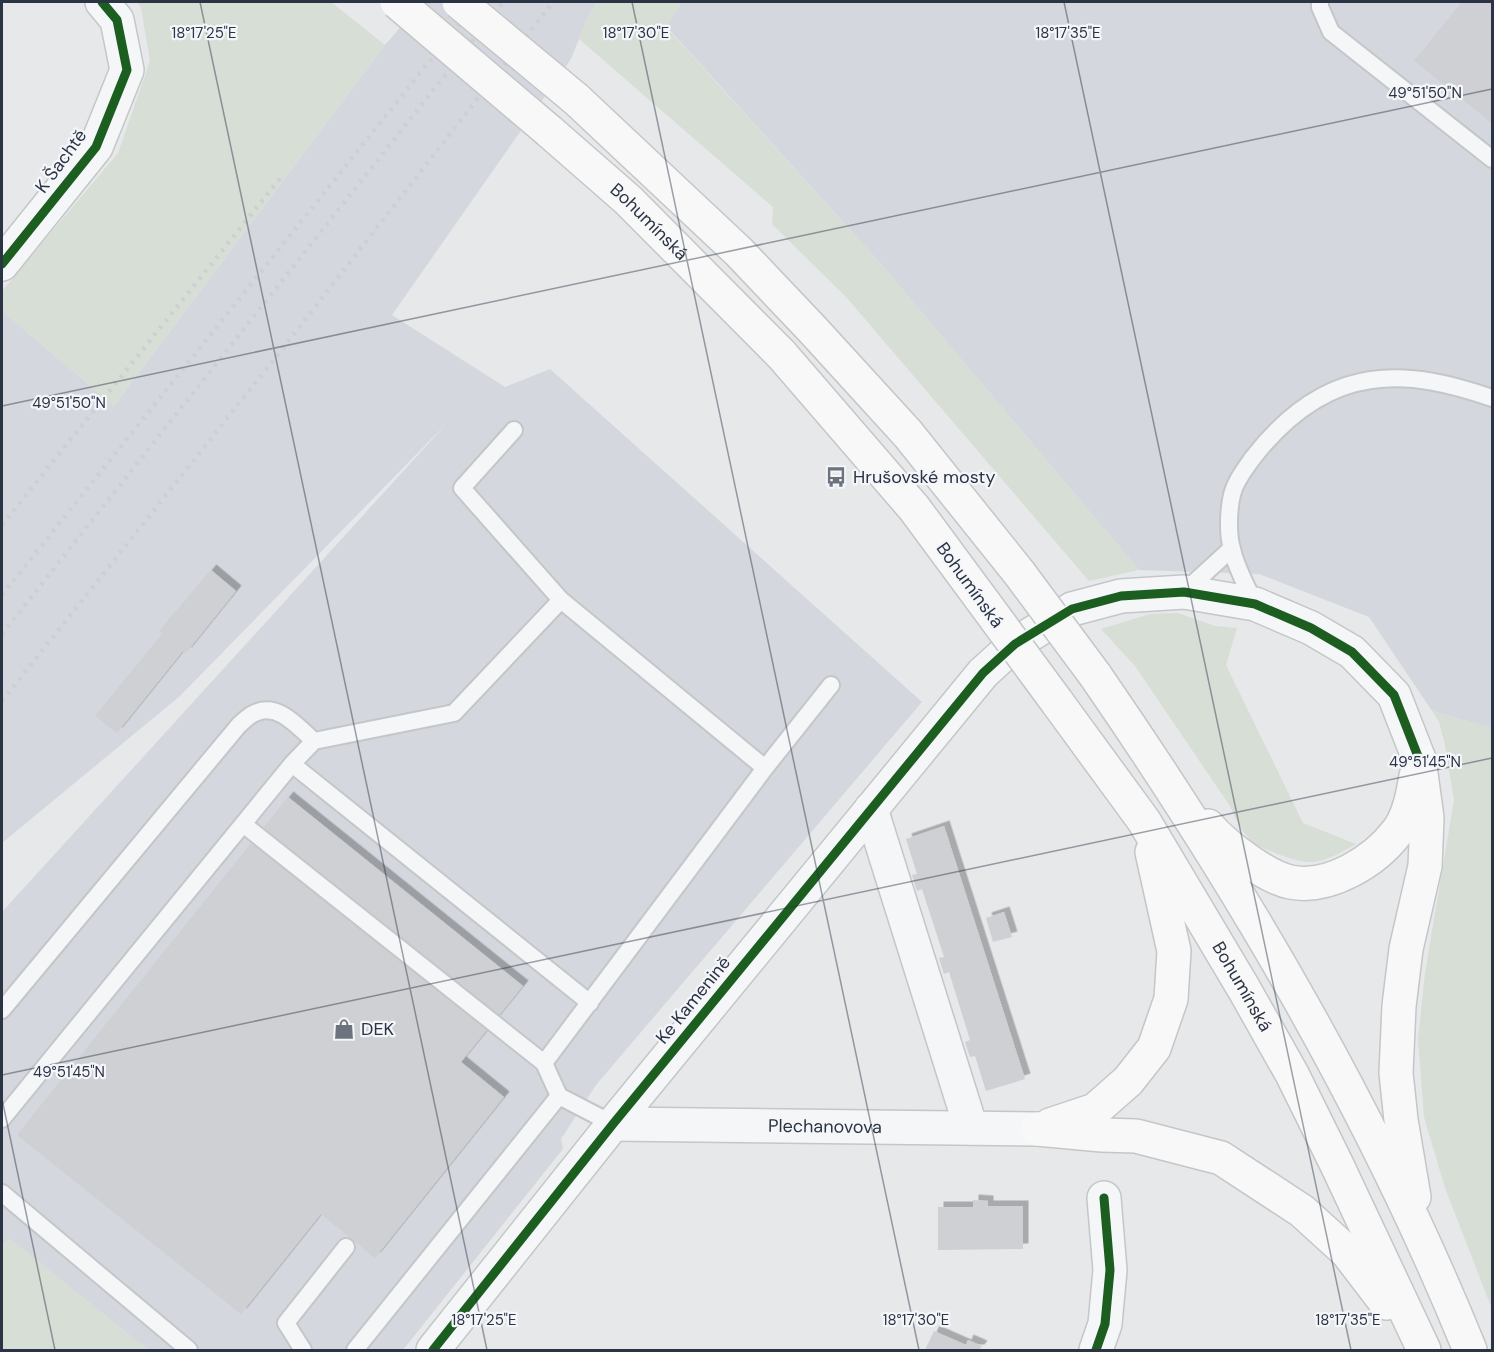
<svg xmlns="http://www.w3.org/2000/svg" width="1494" height="1352" viewBox="0 0 1494 1352" font-family="'DM Sans',sans-serif">
<defs>
<filter id="shadow"><feDropShadow dx="5.5" dy="-5.5" stdDeviation="0" flood-color="#0004"/></filter>
</defs>
<rect width="100%" height="100%" fill="#e6e8ea"/>
<path fill="#d4d7dd" d="M 422,2 L 597,2 L 587,19 L 571,59 L 392,315 L 505,387 L 550,369 L 922,702 L 596,1085 L 561,1139 L 563,1149 L 403,1350 L 148,1350 L 10,1239 L 2,1244 L 2,912 L 448,422 L 180,696 L 2,843 L 2,311 L 114,406 L 385,45 Z
M 682,2 L 1492,2 L 1492,728 L 1432,711 L 1369,617 L 1259,574 L 1139,570 L 881,264 L 666,26 Z"/>
<path fill="#d6ded6" d="M 137,2 L 331,2 L 385,45 L 114,406 L 2,311 L 2,291 L 118,153 L 150,61 L 141,8 Z
M 597,2 L 682,2 L 666,27 L 881,264 L 1139,570 L 1089,581 L 847,298 L 772,224 L 773,207 L 579,39 L 587,19 Z
M 1178,613 L 1215,626 L 1237,628 L 1226,665 L 1303,823 L 1356,844 C 1341,852 1325,863 1308,862 C 1296,862 1257,848 1249,839 C 1241,829 1235,818 1230,806 L 1135,666 L 1101,629 L 1150,614 Z
M 1432,711 L 1492,728 L 1492,1309 L 1445,1188 L 1424,1117 L 1418,1039 L 1425,973 L 1454,800 L 1445,745 L 1439,722 Z
M 10,1239 L 148,1350 L 2,1350 L 2,1244 Z"/>
<path fill="#ced0d3" filter="url(#shadow)" d="M 1462,2 L 1492,2 L 1492,123 L 1414,61 Z
M 211,570 L 236,591 L 186,653 L 183,651 L 117,733 L 95,716 L 162,634 L 159,631 Z
M 288,797 L 523,986 L 461,1062 L 504,1097 L 375,1258 L 321,1214 L 241,1314 L 17,1135 Z
M 944,826 L 1025,1079 L 986,1091 L 975,1056 L 970,1057 L 965,1042 L 970,1040 L 949,972 L 944,974 L 939,958 L 944,957 L 922,889 L 917,891 L 912,875 L 917,874 L 906,839 Z
M 1004,912 L 1012,937 L 993,942 L 986,918 Z
M 973,1200 L 988,1201 L 988,1206 L 1023,1206 L 1023,1249 L 938,1250 L 938,1207 L 973,1207 Z
M 934,1331 L 966,1345 L 968,1340 L 982,1346 L 979,1350 L 925,1350 Z"/>
<g fill="none" stroke-linecap="round" stroke-linejoin="round">
<g stroke="#c4c6c8" stroke-width="20">
<path id="lane" d="M 1320,2 L 1320,7 L 1331,32 L 1492,159
M 514,430 L 462,488 L 561,600
M 1184,592 L 1231,549
M 1255,604 C 1247,587 1236,568 1232,549 C 1227,532 1228,497 1237,482 C 1241,474 1247,466 1252,459 C 1282,420 1321,387 1371,380 C 1413,374 1454,385 1492,398
M 292,764 L 314,741 L 454,713 L 561,600 L 765,768
M 243,824 L 544,1063
M 2,1010 L 239,725 C 244,721 249,715 255,713 C 278,702 298,727 314,741
M 2,1119 L 292,764 L 590,1003
M 613,1124 L 559,1096 L 544,1063 L 765,768 L 831,685
M 2,1193 L 189,1350
M 303,1350 L 286,1323 L 346,1247
M 355,1350 L 559,1096"/>
</g>
<g stroke="#c4c6c8" stroke-width="36">
<g id="street">
<path d="M 2,264 L 96,147 L 127,70 L 117,20 L 102,2"/>
<path d="M 871,809 L 971,1128"/>
<path id="s1" d="M 613,1124 L 1037,1129"/>
<path d="M 433,1350 L 613,1124 L 983,673 L 1015,644 L 1072,609 L 1121,596 L 1184,592 L 1255,604 L 1311,628 L 1352,652 L 1394,695 L 1419,759"/>
<path d="M 1096,1350 L 1105,1324 L 1110,1270 L 1104,1198"/>
</g>
</g>
<g stroke="#c4c6c8" stroke-width="36">
<g id="secondary">
<path d="M 576,99 L 739,252 L 813,330 L 908,434 L 1020,574"/>
<path id="s2" d="M 549,131 L 628,200 L 782,355 L 914,508 L 982,600"/>
<path d="M 1095,675 C 1242,888 1373,1111 1470,1350"/>
<path id="s3" d="M 1057,702 L 1144,821 L 1244,989 L 1292,1074 L 1337,1165 L 1424,1350"/>
<path d="M 1208,826 C 1224,845 1266,877 1290,882 C 1329,890 1375,861 1397,832 C 1409,817 1413,794 1416,776"/>
<path d="M 1050,1125 L 1095,1110 L 1128,1081 L 1154,1048 L 1171,999 L 1174,951 L 1152,852"/>
<path d="M 1037,1129 L 1102,1135 L 1136,1136 L 1221,1158 L 1302,1211 L 1347,1252 L 1386,1303"/>
<path d="M 1414,1197 L 1401,1120 L 1396,1073 L 1399,1006 L 1406,949 L 1425,866 L 1427,818 L 1419,759"/>
</g>
</g>
<use href="#lane" stroke="#f5f6f7" stroke-width="16"/>
<use href="#street" stroke="#f5f6f7" stroke-width="33"/>
<use href="#secondary" stroke="#f8f8f8" stroke-width="33"/>
<path stroke="#cecfd2" stroke-width="4.5" stroke-dasharray="3 6" stroke-linecap="butt" d="M 2,525 L 282,176
M 2,595 L 477,2
M 2,634 L 503,2
M 2,701 L 276,357 L 553,2"/>
<g stroke="#c4c6c8" stroke-width="36" stroke-linecap="butt">
<path id="secondary-bridge" d="M 397,2 L 549,131
M 459,2 L 576,99
M 1020,574 L 1095,675
M 982,600 L 1057,702"/>
</g>
<use href="#secondary-bridge" stroke="#f8f8f8" stroke-width="33"/>
<g stroke="#f4f6f9" stroke-width="13">
<path id="cycleway" d="M 2,264 L 96,147 L 127,70 L 117,20 L 102,2
M 433,1350 L 613,1124 L 983,673 L 1015,644 L 1072,609 L 1121,596 L 1184,592 L 1255,604 L 1311,628 L 1352,652 L 1394,695 L 1419,759
M 1096,1350 L 1105,1324 L 1110,1270 L 1104,1198"/>
</g>
<use href="#cycleway" stroke="#1b5e20" stroke-width="9"/>
</g>
<path fill="none" stroke="#2b3445" stroke-width="1.5" stroke-opacity="0.45" d="M 200,2 L 487,1350M 632,2 L 919,1350M 1064,2 L 1351,1350M 2,406 L 1492,89M 2,1075 L 1492,758M 2,1099 L 55,1350"/>
<defs>
<g id="bus-bare" transform="scale(1.62)"><path d="M-5-6H5V4H4V6H2V4H-2V6H-4V4H-5ZM-3.5-4V0h7V-4ZM-3.5 1.2v1.5H-2V1.2ZM2 1.2v1.5H3.5V1.2Z" fill="#6c737f" stroke="#f4f6f9" stroke-width="2.5" paint-order="stroke"/></g>
<g id="shop-bare" transform="scale(1.62)"><path d="M-5-2.5h2.3a2.7 3.5 0 0 1 5.4 0H5L5.5 6h-11ZM-1.5-2.5h3a1.5 2.3 0 0 0-3 0Z" fill="#6c737f" stroke="#f4f6f9" stroke-width="2.5" paint-order="stroke"/></g>
</defs>
<g fill-rule="evenodd">
<use href="#bus-bare" x="836" y="477"/>
<use href="#shop-bare" x="344" y="1029"/>
</g>
<g text-anchor="middle" dominant-baseline="central" stroke-width="4.5" stroke-linejoin="round" paint-order="stroke">
<g font-size="18" fill="#2b3445" stroke="#f4f6f9">
<text transform="translate(61 161) rotate(-54)">K Šachtě</text>
<text stroke="none"><textPath href="#s2" startOffset="135">Bohumínská</textPath></text>
<text transform="translate(970 585) rotate(54)">Bohumínská</text>
<text stroke="none"><textPath href="#s3" startOffset="340">Bohumínská</textPath></text>
<text transform="translate(693 1000) rotate(-51)">Ke Kamenině</text>
<text stroke="none"><textPath href="#s1" startOffset="212">Plechanovova</textPath></text>
</g>
<g font-size="18" fill="#2b3445" stroke="#f4f6f9" text-anchor="start">
<text x="853" y="477">Hrušovské mosty</text>
<text x="361" y="1029">DEK</text>
</g>
</g>
<g font-size="15" text-anchor="middle" fill="#2b3445" stroke="#f4f6f9" stroke-width="4.5" stroke-linejoin="round" paint-order="stroke">
<text x="204" y="38">18°17'25"E</text>
<text x="636" y="38">18°17'30"E</text>
<text x="1068" y="38">18°17'35"E</text>
<text x="1425" y="98">49°51'50"N</text>
<text x="69" y="408">49°51'50"N</text>
<text x="1425" y="767">49°51'45"N</text>
<text x="69" y="1077">49°51'45"N</text>
<text x="484" y="1325">18°17'25"E</text>
<text x="916" y="1325">18°17'30"E</text>
<text x="1348" y="1325">18°17'35"E</text>
</g>
<rect width="1494" height="1352" fill="none" stroke="#2b3445" stroke-width="6"/>
</svg>
